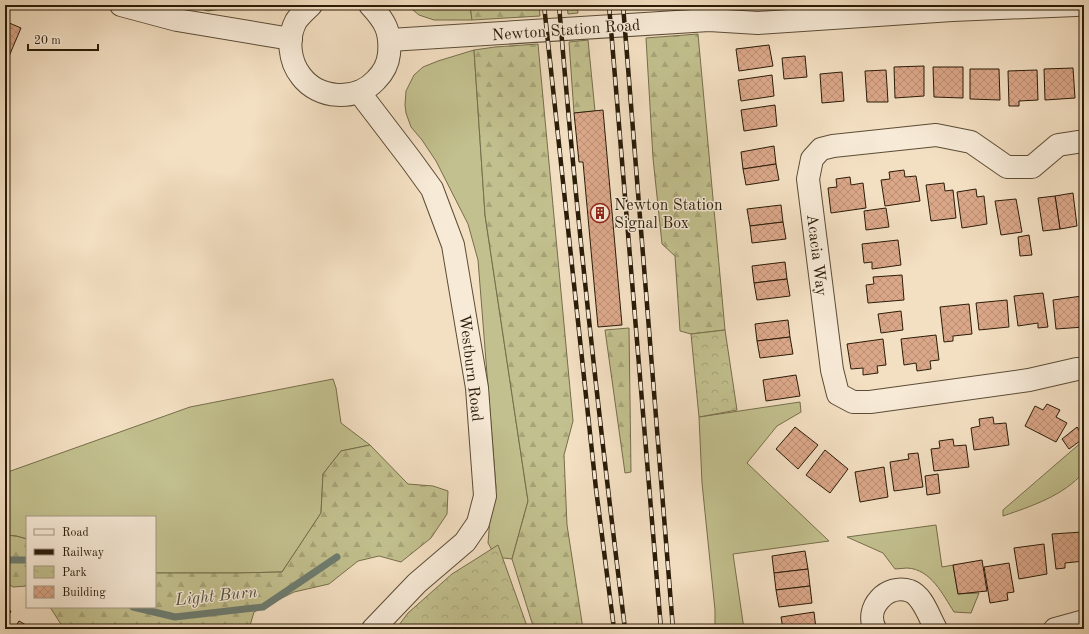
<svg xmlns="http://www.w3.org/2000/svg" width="1089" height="634" viewBox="0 0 1089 634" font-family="'Old Standard TT',serif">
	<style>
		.grass { fill: #c2c08e; stroke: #766e4b }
		.forest { fill: url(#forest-firs); stroke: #766e4b }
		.park { fill: url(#park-crowns); stroke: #766e4b }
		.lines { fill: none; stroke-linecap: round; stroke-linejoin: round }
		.stream { stroke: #6e7c70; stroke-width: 7 }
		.building { fill: url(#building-cross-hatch); stroke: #2a1c08 }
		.minor-casing { stroke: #5c4d36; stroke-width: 24 }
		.minor { stroke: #f7ead7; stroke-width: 22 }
		.rail-casing { stroke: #2a1c08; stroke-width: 4.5 }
		.rail { stroke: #f7ead7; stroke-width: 3; stroke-dasharray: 9; stroke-linecap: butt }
		.labels { text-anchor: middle; stroke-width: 3; stroke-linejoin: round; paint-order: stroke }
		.street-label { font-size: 16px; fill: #2a1c08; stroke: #f7ead7 }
		.poi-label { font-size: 16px; fill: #2a1c08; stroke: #f7ead7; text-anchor: start }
		.water-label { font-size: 17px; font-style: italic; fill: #525445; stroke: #f7ead7 }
	</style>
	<defs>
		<pattern id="forest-firs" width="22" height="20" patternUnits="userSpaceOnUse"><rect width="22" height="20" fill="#c2c08e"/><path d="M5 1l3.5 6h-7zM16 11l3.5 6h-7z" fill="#a7a479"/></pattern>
		<pattern id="park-crowns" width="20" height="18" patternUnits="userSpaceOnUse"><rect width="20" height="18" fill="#c2c08e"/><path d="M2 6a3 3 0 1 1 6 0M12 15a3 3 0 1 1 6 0" fill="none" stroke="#a7a479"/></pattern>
		<pattern id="building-cross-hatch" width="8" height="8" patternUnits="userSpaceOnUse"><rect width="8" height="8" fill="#dba789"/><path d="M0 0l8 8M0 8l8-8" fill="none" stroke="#bc8f75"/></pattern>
	</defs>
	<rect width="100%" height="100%" fill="#f3dfc2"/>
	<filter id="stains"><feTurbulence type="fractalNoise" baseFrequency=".005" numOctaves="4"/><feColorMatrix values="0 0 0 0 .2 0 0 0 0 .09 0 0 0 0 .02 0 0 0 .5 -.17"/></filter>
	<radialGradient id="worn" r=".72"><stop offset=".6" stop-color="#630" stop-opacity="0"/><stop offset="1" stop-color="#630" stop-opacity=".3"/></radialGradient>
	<g class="grass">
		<polygon points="188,5 248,5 208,11"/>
		<polygon points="407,5 470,5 472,20 434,20 419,15"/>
		<polygon points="474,50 485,215 528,501 512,559 496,557 488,543 490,518 496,488 478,260 468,224 436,161 422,140 411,127 406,113 405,105 406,91 414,75 423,67 438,61"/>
		<polygon points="333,379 336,388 341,423 370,445 341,451 323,474 321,513 282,572 237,573 155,573 155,517 27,517 27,539 16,536 5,535 5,473 190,407"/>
		<polygon points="800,402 801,412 777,426 747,463 829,541 733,554 744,629 715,629 715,610 702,483 699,417"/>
		<path d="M 1084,440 L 1084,472 C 1063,496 1032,506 1003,516 L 1003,510 Z"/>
		<path d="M 936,525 L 942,567 L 953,565 L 958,594 L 979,593 L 971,613 L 954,612 C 943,595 931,569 907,568 C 903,568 899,569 895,569 L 883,553 L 847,537 Z"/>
	</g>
	<g class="forest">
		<polygon points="470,5 539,5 540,16 472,20"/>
		<polygon points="567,5 577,5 578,13 568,14"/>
		<polygon points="698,34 725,330 691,334 680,331 675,256 662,244 653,158 646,38"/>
		<polygon points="588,40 595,111 574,113 569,42"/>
		<polygon points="538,44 573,421 564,455 567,525 583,629 534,629 512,559 528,501 485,215 474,50 495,47"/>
		<polygon points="629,328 631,472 625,473 605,330"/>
		<polygon points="370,445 408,484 433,486 448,491 447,514 431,538 401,562 379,556 358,561 329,584 294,592 254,612 249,629 165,629 163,628 162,629 64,629 50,607 155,607 155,573 237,573 282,572 321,513 323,474 341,451"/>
		<polygon points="5,535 16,536 27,539 27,586 13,587 5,582"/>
	</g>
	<g class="park">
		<polygon points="725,330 737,410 699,417 691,334"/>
		<polygon points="498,545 528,629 396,629 408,613 452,574"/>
	</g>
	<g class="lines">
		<g class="stream">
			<polyline points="5,560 27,560"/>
			<polyline points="133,607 175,617 263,607 337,557"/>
		</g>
	</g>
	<g class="building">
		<polygon points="7,22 21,28 7,61 5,60 5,26"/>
		<polygon points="769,45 773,66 739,71 736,49"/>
		<polygon points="805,56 807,77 784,79 782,58"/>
		<polygon points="924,66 924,96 895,98 894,67"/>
		<polygon points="933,67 963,67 963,98 934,97"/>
		<polygon points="1073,68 1075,98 1045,100 1044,69"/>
		<polygon points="970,69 999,69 1000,100 970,99"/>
		<polygon points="886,70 888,102 867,102 865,71"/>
		<polygon points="1037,70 1038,100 1019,101 1019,106 1009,106 1008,71"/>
		<polygon points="842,72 844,101 822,103 820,74"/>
		<polygon points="772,75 774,96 741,101 738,80"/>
		<polygon points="775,105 777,126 744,131 741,110"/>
		<polygon points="603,110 622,325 598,327 583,162 579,162 574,113"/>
		<polygon points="774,146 776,164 743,169 741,152"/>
		<polygon points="776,164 779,180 746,185 743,169"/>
		<polygon points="904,170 905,177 916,176 920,201 885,206 881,180 890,179 889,172"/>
		<polygon points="850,177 851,185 863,183 866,208 831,213 828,188 837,187 836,179"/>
		<polygon points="944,183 945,191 953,190 956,218 931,221 926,185"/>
		<polygon points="976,189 977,197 984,196 987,224 962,228 957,192"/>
		<polygon points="1073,193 1077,226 1060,229 1055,196"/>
		<polygon points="1055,196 1060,229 1043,231 1038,198"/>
		<polygon points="1016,199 1022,232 1001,235 995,201"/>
		<polygon points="781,205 783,222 750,226 747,209"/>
		<polygon points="886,208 889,227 866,230 864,211"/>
		<polygon points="783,222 786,239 752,243 750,226"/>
		<polygon points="1029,235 1032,255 1020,256 1018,237"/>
		<polygon points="898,240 901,265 872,269 872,262 864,263 862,244"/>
		<polygon points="785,262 787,279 754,283 752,266"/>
		<polygon points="902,275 904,300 868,303 866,285 874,284 873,277"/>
		<polygon points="787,279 790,296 757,300 754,283"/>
		<polygon points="1043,293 1048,327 1038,328 1038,323 1018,326 1014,296"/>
		<polygon points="1082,296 1084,327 1056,329 1053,300"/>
		<polygon points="1007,300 1009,327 979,330 976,303"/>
		<polygon points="969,304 972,334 953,336 953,341 944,342 940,307"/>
		<polygon points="901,311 903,330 881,333 878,314"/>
		<polygon points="788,320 790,337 757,341 755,324"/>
		<polygon points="936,335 939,360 930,361 931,369 917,371 916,363 904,365 901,339"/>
		<polygon points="790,337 793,354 760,358 757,341"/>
		<polygon points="883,339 886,365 877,366 878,373 863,375 863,368 851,369 847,344"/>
		<polygon points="796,375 800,396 766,401 763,380"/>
		<polygon points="1047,404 1060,410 1056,417 1067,423 1056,442 1025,426 1035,406 1043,410"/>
		<polygon points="993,417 994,424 1006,423 1009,445 974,450 971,428 980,426 979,419"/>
		<polygon points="795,427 818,445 798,469 776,449"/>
		<polygon points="1077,427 1084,438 1069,449 1062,439"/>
		<polygon points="953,439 954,446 966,445 969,467 934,471 931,449 940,448 939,441"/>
		<polygon points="825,450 848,469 830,493 806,475"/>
		<polygon points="918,453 923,487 894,491 890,462 909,459 908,454"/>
		<polygon points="884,467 888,497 860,502 855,472"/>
		<polygon points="938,474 940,493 927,495 925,476"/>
		<polygon points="1082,532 1084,561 1065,563 1065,568 1056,569 1052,534"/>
		<polygon points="1044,544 1047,574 1019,579 1014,548"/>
		<polygon points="805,551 808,569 774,573 772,556"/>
		<polygon points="982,560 987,591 958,594 953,565"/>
		<polygon points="1009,563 1014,592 1007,593 1008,600 990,603 984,567"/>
		<polygon points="808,569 810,586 776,590 774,573"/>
		<polygon points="810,586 812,603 779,607 776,590"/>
		<polygon points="5,608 11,611 5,622"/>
		<polygon points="814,612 816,629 783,629 781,617"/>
		<polygon points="19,621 33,629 14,629"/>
	</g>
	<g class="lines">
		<defs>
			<g id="minor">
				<polyline points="121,5 177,20 291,39"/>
				<path d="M 311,5 C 306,10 300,15 296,21 C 287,38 289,61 301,76 C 318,99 356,102 376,80 C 383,73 388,64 389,54 C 391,31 385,21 370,5"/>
				<polyline points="390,40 709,20 758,23 952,10 1076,5"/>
				<polyline points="359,92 411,160 432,189 453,245 477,388 485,496 478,523 465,542 417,583 373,629"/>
				<polyline points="1084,141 1058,145 1032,167 1007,167 971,142 936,135 833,146 821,149 812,159 808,179 832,370 838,394 853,402 870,402 1029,380 1077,369 1084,369"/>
				<path d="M 875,629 C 864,608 887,583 910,591 C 923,596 929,617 936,629"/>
				<polyline points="1055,629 1084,621"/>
			</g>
		</defs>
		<use href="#minor" class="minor-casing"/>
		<use href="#minor" class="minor"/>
		<defs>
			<g id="rail">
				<polyline points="544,5 596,489 614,629"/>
				<path d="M 559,5 C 576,213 599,421 625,629"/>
				<polyline points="609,5 661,629"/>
				<polyline points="623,5 673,629"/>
			</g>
		</defs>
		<use href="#rail" class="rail-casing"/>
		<use href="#rail" class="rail"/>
	</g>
	<defs>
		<symbol id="building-ring" viewBox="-11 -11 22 22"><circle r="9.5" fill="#f7ead7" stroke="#8f2418" stroke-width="1.5"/><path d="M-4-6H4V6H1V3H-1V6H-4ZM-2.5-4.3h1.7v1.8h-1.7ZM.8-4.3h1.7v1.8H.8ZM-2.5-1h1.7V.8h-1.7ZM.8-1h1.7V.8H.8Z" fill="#8f2418"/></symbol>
	</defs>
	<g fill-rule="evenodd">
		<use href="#building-ring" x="589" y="202" width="22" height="22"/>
	</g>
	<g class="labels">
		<g class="street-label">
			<text transform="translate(566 29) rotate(-4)" y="6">Newton Station Road</text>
			<text transform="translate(818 255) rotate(83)" y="6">Acacia Way</text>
			<text transform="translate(472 368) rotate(83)" y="6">Westburn Road</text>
		</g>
		<g class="poi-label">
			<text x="614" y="210">Newton Station<tspan x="614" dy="18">Signal Box</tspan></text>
		</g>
		<g class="water-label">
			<text transform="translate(216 595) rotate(-6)" y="6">Light Burn</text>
		</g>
	</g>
	<rect width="1089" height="634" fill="none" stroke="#f3dfc2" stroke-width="20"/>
	<rect x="6" y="6" width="1077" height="622" fill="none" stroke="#2a1c08" stroke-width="2"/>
	<rect x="10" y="10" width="1069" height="614" fill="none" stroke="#2a1c08"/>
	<rect x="26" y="516" width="130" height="92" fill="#f7ead7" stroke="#a59884"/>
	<rect x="34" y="529" width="20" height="6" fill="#f7ead7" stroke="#a59884"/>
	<text x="62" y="536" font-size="12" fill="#2a1c08">Road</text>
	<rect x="34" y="549" width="20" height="6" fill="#2a1c08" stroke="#a59884"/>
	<text x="62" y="556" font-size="12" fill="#2a1c08">Railway</text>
	<rect x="34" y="566" width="20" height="12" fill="url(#park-crowns)" stroke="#a59884"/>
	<text x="62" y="576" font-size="12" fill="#2a1c08">Park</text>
	<rect x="34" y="586" width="20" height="12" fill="url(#building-cross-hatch)" stroke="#a59884"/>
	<text x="62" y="596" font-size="12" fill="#2a1c08">Building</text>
	<path d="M28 44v6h70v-6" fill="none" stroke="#2a1c08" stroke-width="2"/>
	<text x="34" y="44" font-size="12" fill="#2a1c08" stroke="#f7ead7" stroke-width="3" paint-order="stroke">20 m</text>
	<rect width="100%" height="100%" filter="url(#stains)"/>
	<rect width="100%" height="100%" fill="url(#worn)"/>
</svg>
